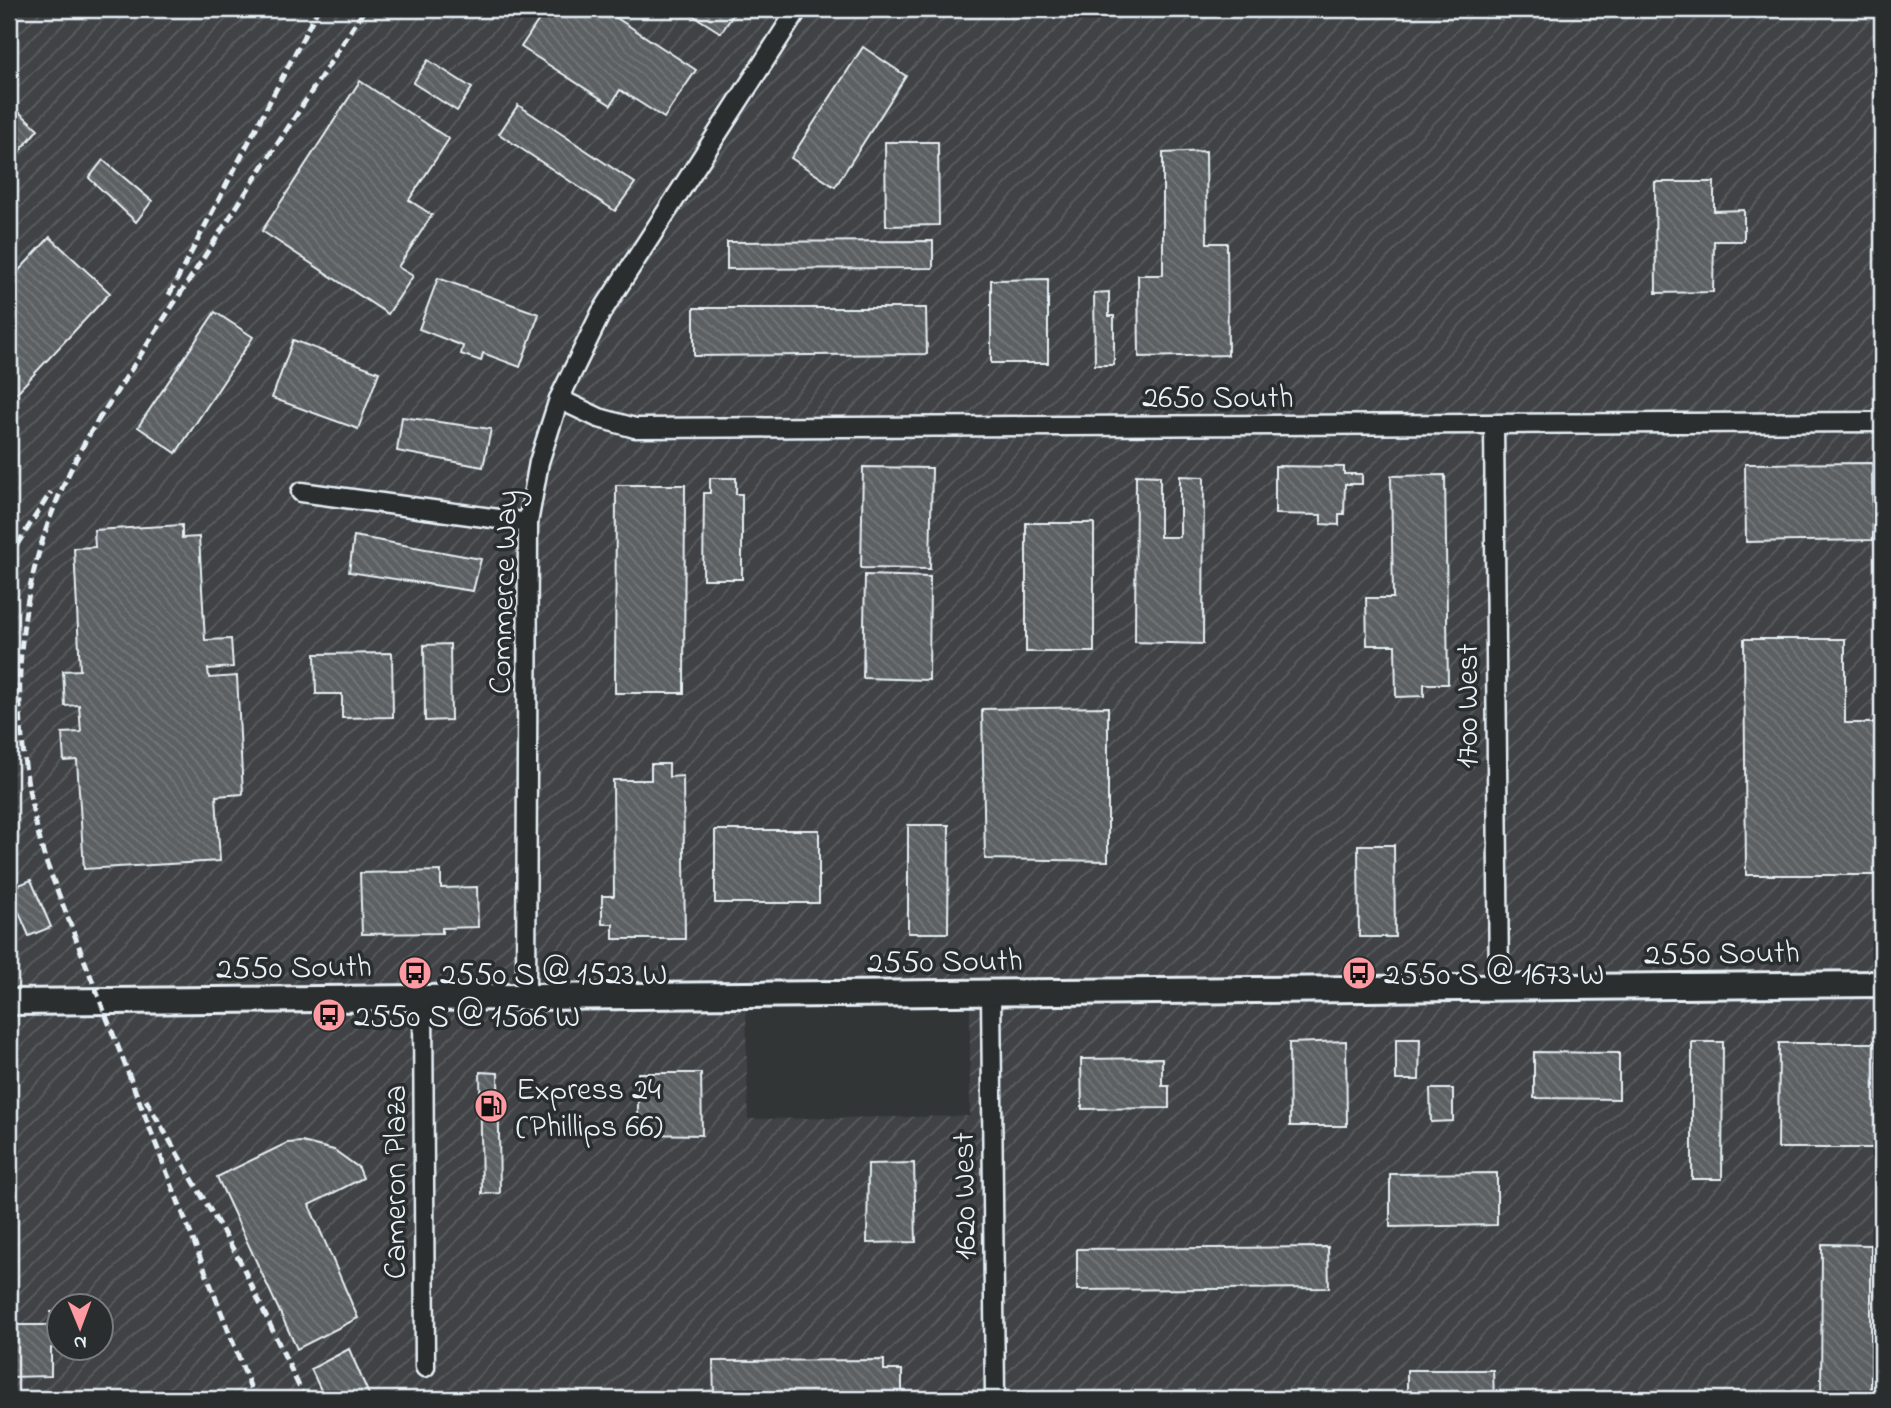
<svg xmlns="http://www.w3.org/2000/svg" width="1891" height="1408" viewBox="0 0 1891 1408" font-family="'Indie Flower',sans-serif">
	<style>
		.industrial { fill: url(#industrial-furrows); fill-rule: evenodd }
		.building { fill: url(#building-back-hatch); stroke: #e8f1f8; stroke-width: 2 }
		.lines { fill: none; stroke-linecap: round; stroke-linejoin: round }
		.street-casing { stroke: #e8f1f8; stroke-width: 23 }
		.secondary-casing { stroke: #e8f1f8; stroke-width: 30 }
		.street { stroke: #2a2d2e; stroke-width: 18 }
		.secondary { stroke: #2a2d2e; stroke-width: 24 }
		.rail { stroke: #e8f1f8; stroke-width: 5; stroke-dasharray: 10 5; stroke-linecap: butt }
		.labels { text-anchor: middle; stroke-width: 7; stroke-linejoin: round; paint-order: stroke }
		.street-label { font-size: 32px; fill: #e8f1f8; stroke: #2a2d2e }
		.poi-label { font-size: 32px; fill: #e8f1f8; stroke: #2a2d2e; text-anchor: start }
	</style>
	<defs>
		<pattern id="industrial-furrows" width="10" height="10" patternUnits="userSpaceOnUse" patternTransform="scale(1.75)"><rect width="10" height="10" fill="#3f4244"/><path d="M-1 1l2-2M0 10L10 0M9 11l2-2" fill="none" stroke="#5b5e60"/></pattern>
		<pattern id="building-back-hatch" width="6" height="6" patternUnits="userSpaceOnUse" patternTransform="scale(1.75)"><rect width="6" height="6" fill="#5c6063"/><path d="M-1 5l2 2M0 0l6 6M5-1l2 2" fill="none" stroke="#73777a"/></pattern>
	</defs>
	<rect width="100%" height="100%" fill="#323536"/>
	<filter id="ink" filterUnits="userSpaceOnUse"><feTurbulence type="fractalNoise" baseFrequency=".0143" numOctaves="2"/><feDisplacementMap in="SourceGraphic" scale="14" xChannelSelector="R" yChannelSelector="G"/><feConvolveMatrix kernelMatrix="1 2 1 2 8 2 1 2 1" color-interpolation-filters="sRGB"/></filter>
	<g filter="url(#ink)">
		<path class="industrial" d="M 9,9 L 1882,9 L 1882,1399 L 9,1399 ZM 970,1004 L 970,1116 L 748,1119 L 746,1008 ZM 60,1306 L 102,1306 L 102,1348 L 60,1348 Z"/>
		<g class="building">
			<polygon points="546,9 603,9 696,70 664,118 620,90 611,105 521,47"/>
			<polygon points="683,9 737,9 721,33"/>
			<polygon points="863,47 906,76 835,187 791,158"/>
			<polygon points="428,60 472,88 457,111 413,83"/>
			<polygon points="360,81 449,139 409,200 432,215 398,267 413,276 388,314 262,231"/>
			<polygon points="9,103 38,129 13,160 9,156"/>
			<polygon points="518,105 635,183 615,211 499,134"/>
			<polygon points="885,142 938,142 939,225 886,226"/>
			<polygon points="1206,151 1207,243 1227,243 1228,355 1139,357 1138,275 1163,275 1163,153"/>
			<polygon points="103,160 152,201 136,222 89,178"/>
			<polygon points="1655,182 1714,182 1714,211 1744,210 1744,241 1714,241 1713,292 1656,293"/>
			<polygon points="50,237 110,293 9,401 9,281"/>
			<polygon points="933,241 933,268 727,269 727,242"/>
			<polygon points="438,278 539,314 520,367 483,353 481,361 461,354 463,346 419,329"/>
			<polygon points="1048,279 1048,363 991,363 991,280"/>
			<polygon points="1109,292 1109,316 1114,316 1114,365 1095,365 1094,293"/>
			<polygon points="694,308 926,308 927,354 694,356"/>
			<polygon points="215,312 253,337 176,453 138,427"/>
			<polygon points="293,340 379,372 358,429 272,398"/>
			<polygon points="402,417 491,429 483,467 397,451"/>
			<polygon points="1872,463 1873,540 1746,542 1745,464"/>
			<polygon points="1275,466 1344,467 1344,474 1362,474 1362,484 1345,484 1344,514 1339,514 1339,525 1321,524 1321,515 1275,514"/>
			<polygon points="863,467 932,468 930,569 861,568"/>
			<polygon points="1136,475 1160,476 1160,537 1180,537 1180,476 1204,477 1203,644 1135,642"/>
			<polygon points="1445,475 1448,684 1424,684 1424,696 1396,697 1395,645 1367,645 1366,598 1393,598 1391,476"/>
			<polygon points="710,478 736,478 736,494 742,494 742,579 703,579 704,493 710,493"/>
			<polygon points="616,485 685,485 684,693 615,693"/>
			<rect x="1026" y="523" width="68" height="129"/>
			<polygon points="182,525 182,538 199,537 205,640 231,639 233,667 208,669 209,678 237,676 243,794 216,796 220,861 84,869 77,760 64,761 62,733 81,732 79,705 65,706 63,671 80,670 74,548 95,547 94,530"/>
			<polygon points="354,536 481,559 473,591 349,572"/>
			<polygon points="865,575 930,577 929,680 863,678"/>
			<polygon points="1744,639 1845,639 1845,723 1882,723 1882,875 1746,875"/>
			<polygon points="450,644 451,720 425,721 424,645"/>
			<polygon points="392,653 393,717 342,718 342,694 316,694 315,654"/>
			<polygon points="1108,707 1108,861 985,859 982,709"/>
			<polygon points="651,764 669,764 669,777 683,776 685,939 613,939 613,924 602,924 602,896 614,896 613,780 651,780"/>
			<polygon points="908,825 949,825 948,933 908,933"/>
			<rect x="715" y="830" width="104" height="73"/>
			<polygon points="1358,845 1394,845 1395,937 1359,937"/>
			<polygon points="441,871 441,888 477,887 478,927 442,928 442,933 362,934 360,873"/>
			<polygon points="31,880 51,927 29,936 9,889"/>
			<polygon points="1396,1039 1420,1039 1419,1080 1396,1080"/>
			<polygon points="1346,1041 1347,1126 1290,1126 1289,1043"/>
			<polygon points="1692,1042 1723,1042 1722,1179 1692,1179"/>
			<polygon points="1779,1043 1877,1043 1878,1148 1778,1148"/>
			<polygon points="1534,1052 1619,1053 1619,1099 1534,1098"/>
			<polygon points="1162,1058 1162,1086 1169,1086 1169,1108 1082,1109 1081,1059"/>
			<polygon points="480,1072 498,1073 500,1193 482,1194"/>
			<polygon points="638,1073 701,1073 702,1135 638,1134"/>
			<polygon points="1430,1089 1453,1089 1453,1121 1431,1122"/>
			<polygon points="302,1142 334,1150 359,1168 363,1178 309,1205 358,1318 297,1349 217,1177 287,1143"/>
			<polygon points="914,1163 916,1242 867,1243 868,1164"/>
			<polygon points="1497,1173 1497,1225 1390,1227 1390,1174"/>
			<polygon points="1822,1244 1871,1245 1871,1399 1821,1399"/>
			<polygon points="1328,1247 1329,1288 1077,1290 1077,1249"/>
			<polygon points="51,1312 60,1312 60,1348 51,1348 51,1376 9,1377 9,1325 51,1325"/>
			<polygon points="349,1349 371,1399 325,1399 311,1369"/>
			<polygon points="884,1360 884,1370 902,1370 902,1399 714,1399 713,1361"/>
			<polygon points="1407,1370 1493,1370 1494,1399 1407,1399"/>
		</g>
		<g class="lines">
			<defs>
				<g id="street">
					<polyline points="559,399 599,418 635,428 1882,422"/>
					<polyline points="1494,424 1499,987"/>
					<polyline points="301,492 528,523"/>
					<polyline points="991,992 995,1399"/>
					<polyline points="526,997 528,523 539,462 559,399 601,313 798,9"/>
					<polyline points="423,998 425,1367"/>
				</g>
				<polyline id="secondary" points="9,1002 1882,984"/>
			</defs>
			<use href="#street" class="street-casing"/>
			<use href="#secondary" class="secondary-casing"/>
			<use href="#street" class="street"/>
			<use href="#secondary" class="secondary"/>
			<g class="rail">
				<polyline points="169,295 318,9"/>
				<path d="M 101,415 C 13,556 0,701 45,859 L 255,1399"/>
				<polyline points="97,422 365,9"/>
				<polyline points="9,557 51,492"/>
				<polyline points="146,1100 240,1261 305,1399"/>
			</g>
		</g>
	</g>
	<defs>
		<symbol id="bus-disc" viewBox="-11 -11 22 22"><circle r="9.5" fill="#ff9aa2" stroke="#2a2d2e"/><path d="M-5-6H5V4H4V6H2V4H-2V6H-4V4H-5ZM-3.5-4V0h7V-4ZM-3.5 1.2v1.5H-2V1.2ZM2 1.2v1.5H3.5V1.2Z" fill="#111"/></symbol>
		<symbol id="fuel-disc" viewBox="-11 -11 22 22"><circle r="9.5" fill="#ff9aa2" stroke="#2a2d2e"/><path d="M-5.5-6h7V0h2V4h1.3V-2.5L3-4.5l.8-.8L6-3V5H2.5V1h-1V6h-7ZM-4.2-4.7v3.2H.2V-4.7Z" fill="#111"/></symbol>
	</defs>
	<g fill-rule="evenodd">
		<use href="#bus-disc" x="396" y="954" width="38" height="38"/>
		<use href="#bus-disc" x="1340" y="954" width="38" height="38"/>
		<use href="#bus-disc" x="310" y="996" width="38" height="38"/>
		<use href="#fuel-disc" x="472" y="1087" width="38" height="38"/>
	</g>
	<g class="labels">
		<g class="street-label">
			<text x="1218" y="407">2650 South</text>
			<text transform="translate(502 592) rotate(-88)" y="11">Commerce Way</text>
			<text transform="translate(1466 706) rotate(-90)" y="11">1700 West</text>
			<text transform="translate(1722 952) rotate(-1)" y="11">2550 South</text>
			<text transform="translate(945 960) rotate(-1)" y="11">2550 South</text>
			<text transform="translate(294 966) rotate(-1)" y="11">2550 South</text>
			<text transform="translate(394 1182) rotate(-90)" y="11">Cameron Plaza</text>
			<text transform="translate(963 1196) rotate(-91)" y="11">1620 West</text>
		</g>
		<g class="poi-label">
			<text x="440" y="984">2550 S @ 1523 W</text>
			<text x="1384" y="984">2550 S @ 1673 W</text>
			<text x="354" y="1026">2550 S @ 1506 W</text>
			<text x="516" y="1099">Express 24<tspan x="516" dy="37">(Phillips 66)</tspan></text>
		</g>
	</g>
	<rect width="1891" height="1408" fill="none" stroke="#2a2d2e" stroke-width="35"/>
	<rect x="18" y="18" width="1856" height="1373" fill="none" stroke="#e8f1f8" stroke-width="2.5" filter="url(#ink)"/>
	<g transform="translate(80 1327) rotate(179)"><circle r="33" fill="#2a2d2e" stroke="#767b7f" stroke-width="2"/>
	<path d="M0-5L12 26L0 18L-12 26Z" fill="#ff9aa2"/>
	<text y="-10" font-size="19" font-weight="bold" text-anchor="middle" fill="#e8f1f8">N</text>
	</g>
</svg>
